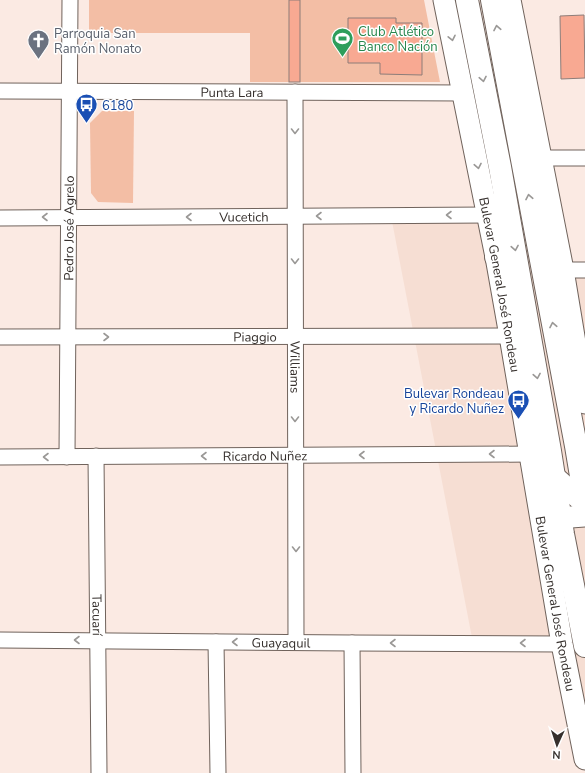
<svg xmlns="http://www.w3.org/2000/svg" width="585" height="773" viewBox="0 0 585 773" font-family="'Nunito Sans',sans-serif">
	<style>
		.built { fill: #f6ded3 }
		.green { fill: #f3bea5 }
		.building { fill: #f8a992; stroke: #8d7d79 }
		.lines { fill: none; stroke-linecap: round; stroke-linejoin: round }
		.street-casing { stroke: #70635c; stroke-width: 17 }
		.secondary-casing { stroke: #70635c; stroke-width: 23 }
		.primary-casing { stroke: #70635c; stroke-width: 24 }
		.street { stroke: #fff; stroke-width: 15 }
		.secondary { stroke: #fff; stroke-width: 21 }
		.primary { stroke: #fff; stroke-width: 22 }
		.oneway { stroke: #9a9896 }
		.labels { text-anchor: middle; stroke-width: 3; stroke-linejoin: round; paint-order: stroke }
		.leisure-label { font-size: 13px; fill: #27864d; stroke: #fff; text-anchor: start }
		.worship-label { font-size: 13px; fill: #5b616d; stroke: #fff; text-anchor: start }
		.street-label { font-size: 13px; fill: #36302d; stroke: #fff }
		.transit-label { font-size: 13px; fill: #164399; stroke: #fff; text-anchor: start }
	</style>
	<rect width="100%" height="100%" fill="#fbeae3"/>
	<polygon class="built" points="488,215 585,272 585,758 562,644 473,643 391,216"/>
	<g class="green">
		<polygon points="89,0 424,0 440,82 250,82 250,33 89,33"/>
		<polygon points="102,111 134,111 133,203 98,202 91,193 90,123"/>
	</g>
	<g class="building">
		<rect x="289" y="0" width="11" height="82"/>
		<polygon points="584,15 585,78 561,79 560,16"/>
		<polygon points="348,18 396,18 396,23 422,23 422,75 380,74 380,63 348,63"/>
	</g>
	<g class="lines">
		<defs>
			<g id="street">
				<path id="s1" d="M 0,91 L 463,93"/>
				<path id="s2" d="M 295,92 L 296,642"/>
				<polyline points="541,158 585,158"/>
				<path id="s3" d="M 0,218 L 488,215"/>
				<polyline points="563,270 585,270"/>
				<path id="s4" d="M 0,337 L 510,336"/>
				<path id="s5" d="M 96,456 L 99,773"/>
				<path id="s6" d="M 0,457 L 531,454"/>
				<path id="s7" d="M 67,457 L 70,0"/>
				<path id="s8" d="M 0,640 L 352,643 L 562,644"/>
				<polyline points="216,642 218,773"/>
				<polyline points="352,643 353,773"/>
			</g>
			<g id="secondary">
				<path id="s9" d="M 444,0 L 496,257 L 510,336 L 562,644 L 585,759"/>
				<polyline points="510,0 563,270 585,403"/>
				<polyline points="547,470 585,504"/>
				<polyline points="544,519 585,516"/>
			</g>
			<g id="primary">
				<polyline points="467,0 500,167 550,451 563,534 585,646"/>
				<polyline points="492,0 576,446 585,500"/>
				<polyline points="496,257 498,206"/>
			</g>
		</defs>
		<use href="#street" class="street-casing"/>
		<use href="#secondary" class="secondary-casing"/>
		<use href="#primary" class="primary-casing"/>
		<use href="#street" class="street"/>
		<use href="#secondary" class="secondary"/>
		<use href="#primary" class="primary"/>
	</g>
	<defs><path id="oneway-chevron" d="M-2-3.5L2.5 0L-2 3.5" fill="none" stroke-width="1.6" stroke-linecap="round" stroke-linejoin="round"/></defs>
	<g class="oneway">
		<use href="#oneway-chevron" transform="translate(497 28) rotate(-101)"/>
		<use href="#oneway-chevron" transform="translate(452 38) rotate(78)"/>
		<use href="#oneway-chevron" transform="translate(483 79) rotate(79)"/>
		<use href="#oneway-chevron" transform="translate(295 131) rotate(90)"/>
		<use href="#oneway-chevron" transform="translate(478 166) rotate(79)"/>
		<use href="#oneway-chevron" transform="translate(529 197) rotate(-101)"/>
		<use href="#oneway-chevron" transform="translate(449 215) rotate(180)"/>
		<use href="#oneway-chevron" transform="translate(319 216) rotate(180)"/>
		<use href="#oneway-chevron" transform="translate(45 217) rotate(180)"/>
		<use href="#oneway-chevron" transform="translate(189 217) rotate(180)"/>
		<use href="#oneway-chevron" transform="translate(515 248) rotate(80)"/>
		<use href="#oneway-chevron" transform="translate(295 261) rotate(90)"/>
		<use href="#oneway-chevron" transform="translate(553 325) rotate(-101)"/>
		<use href="#oneway-chevron" transform="translate(106 337)"/>
		<use href="#oneway-chevron" transform="translate(537 376) rotate(80)"/>
		<use href="#oneway-chevron" transform="translate(295 419) rotate(90)"/>
		<use href="#oneway-chevron" transform="translate(492 454) rotate(180)"/>
		<use href="#oneway-chevron" transform="translate(362 455) rotate(180)"/>
		<use href="#oneway-chevron" transform="translate(204 456) rotate(180)"/>
		<use href="#oneway-chevron" transform="translate(46 457) rotate(180)"/>
		<use href="#oneway-chevron" transform="translate(296 549) rotate(90)"/>
		<use href="#oneway-chevron" transform="translate(77 640) rotate(-180)"/>
		<use href="#oneway-chevron" transform="translate(235 642) rotate(-180)"/>
		<use href="#oneway-chevron" transform="translate(393 643) rotate(-180)"/>
		<use href="#oneway-chevron" transform="translate(523 643) rotate(-180)"/>
	</g>
	<defs>
		<symbol id="stadium-pin" viewBox="-11 -11 22 30"><path d="M0 17L-7.5 6A9.5 9.5 0 1 1 7.5 6Z" fill="#2e9e5b" stroke="#fff"/><path d="M0-5a6.5 5 0 1 0 0 10a6.5 5 0 1 0 0-10ZM-3.5-1.8h7v3.6h-7Z" fill="#fff"/></symbol>
		<symbol id="church-pin" viewBox="-11 -11 22 30"><path d="M0 17L-7.5 6A9.5 9.5 0 1 1 7.5 6Z" fill="#6b7280" stroke="#fff"/><path d="M-1.2-6h2.4v3.5h3.3v2.4h-3.3V6h-2.4V-.1h-3.3v-2.4h3.3Z" fill="#fff"/></symbol>
		<symbol id="bus-pin" viewBox="-11 -11 22 30"><path d="M0 17L-7.5 6A9.5 9.5 0 1 1 7.5 6Z" fill="#1a4fb4" stroke="#fff"/><path d="M-5-6H5V4H4V6H2V4H-2V6H-4V4H-5ZM-3.5-4V0h7V-4ZM-3.5 1.2v1.5H-2V1.2ZM2 1.2v1.5H3.5V1.2Z" fill="#fff"/></symbol>
	</defs>
	<g fill-rule="evenodd">
		<use href="#stadium-pin" x="330" y="26" width="25" height="34"/>
		<use href="#church-pin" x="26" y="28" width="25" height="34"/>
		<use href="#bus-pin" x="74" y="92" width="25" height="34"/>
		<use href="#bus-pin" x="506" y="388" width="25" height="34"/>
	</g>
	<g class="labels">
		<g class="leisure-label">
			<text x="358" y="36">Club Atlético<tspan x="358" dy="15">Banco Nación</tspan></text>
		</g>
		<g class="worship-label">
			<text x="54" y="38">Parroquia San<tspan x="54" dy="15">Ramón Nonato</tspan></text>
		</g>
		<g class="street-label">
			<text dy="5" stroke="none"><textPath href="#s1" startOffset="232">Punta Lara</textPath></text>
			<text dy="5" stroke="none"><textPath href="#s3" startOffset="244">Vucetich</textPath></text>
			<text dy="5" stroke="none"><textPath href="#s7" startOffset="229">Pedro José Agrelo</textPath></text>
			<text dy="5" stroke="none"><textPath href="#s9" startOffset="290">Bulevar General José Rondeau</textPath></text>
			<text dy="5" stroke="none"><textPath href="#s4" startOffset="255">Piaggio</textPath></text>
			<text dy="5" stroke="none"><textPath href="#s2" startOffset="275">Williams</textPath></text>
			<text dy="5" stroke="none"><textPath href="#s6" startOffset="265">Ricardo Nuñez</textPath></text>
			<text dy="5" stroke="none"><textPath href="#s9" startOffset="614">Bulevar General José Rondeau</textPath></text>
			<text dy="5" stroke="none"><textPath href="#s5" startOffset="159">Tacuarí</textPath></text>
			<text dy="5" stroke="none"><textPath href="#s8" startOffset="281">Guayaquil</textPath></text>
		</g>
		<g class="transit-label">
			<text x="102" y="110">6180</text>
			<text x="504" y="398" text-anchor="end">Bulevar Rondeau<tspan x="504" dy="15">y Ricardo Nuñez</tspan></text>
		</g>
	</g>
	<g transform="translate(557 745) rotate(183)" stroke="#ffffff" stroke-width="3" paint-order="stroke">
	<path d="M0-3L7 15L0 10L-7 15Z" fill="#36302d"/>
	<text y="-6" font-size="11" font-weight="bold" text-anchor="middle" fill="#36302d">N</text>
	</g>
</svg>
